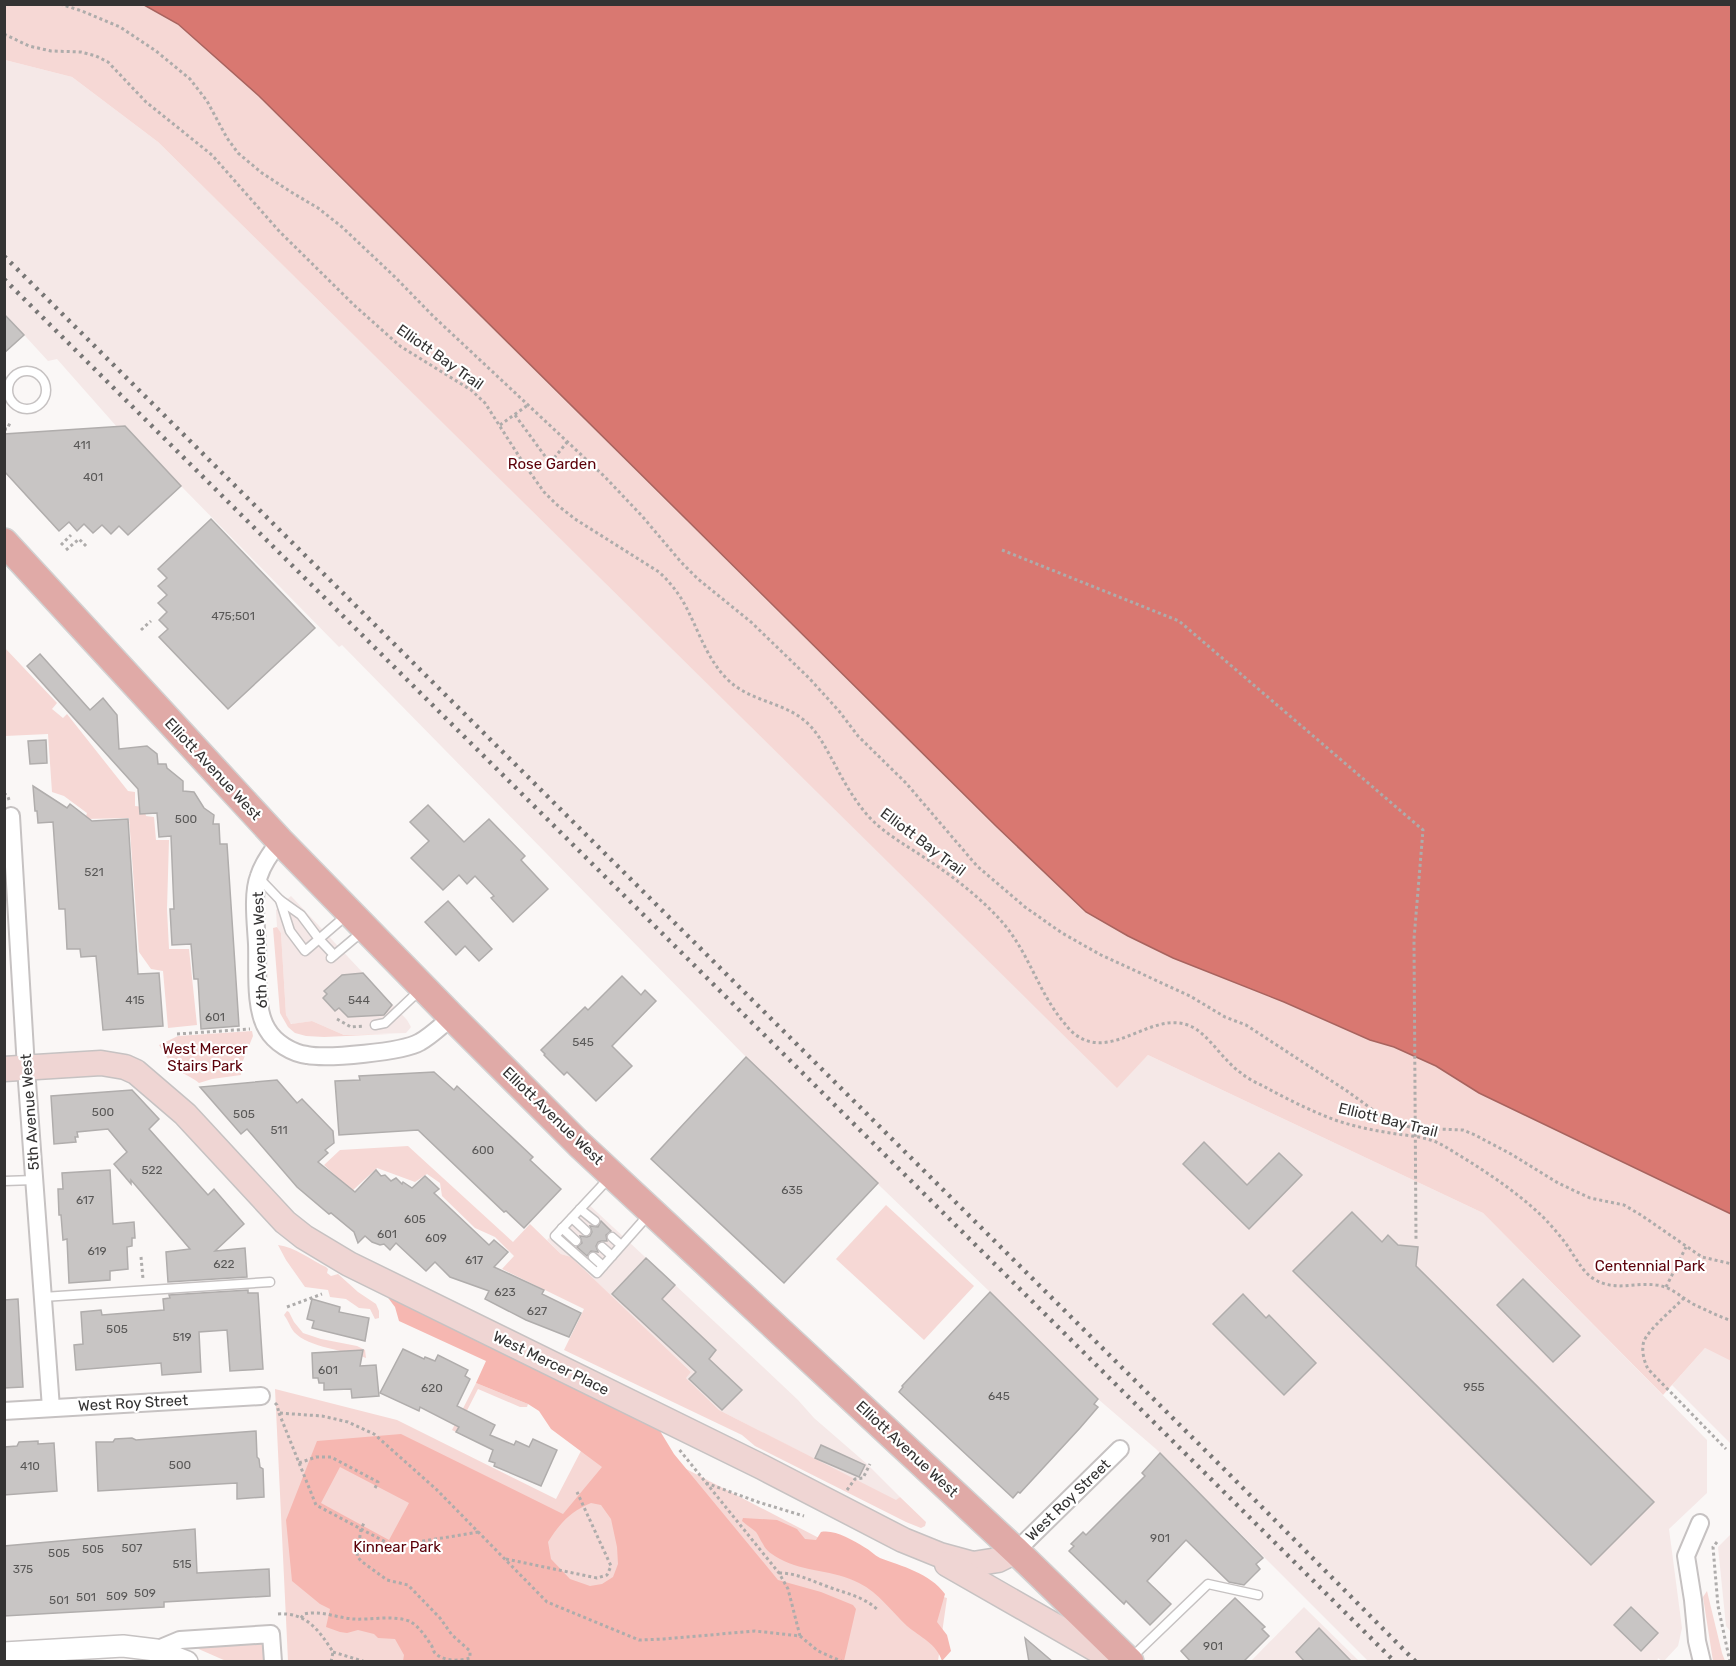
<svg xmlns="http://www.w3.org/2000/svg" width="1736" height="1666" viewBox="0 0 1736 1666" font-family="Rubik,sans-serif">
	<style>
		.built { fill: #f5e8e7 }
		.green { fill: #f6d8d5 }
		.forest { fill: #f6b7b1; fill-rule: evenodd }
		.water { fill: #d97871; stroke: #a8635e; stroke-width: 1.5 }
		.building { fill: #c8c5c4; stroke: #b0adac; stroke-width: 1.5 }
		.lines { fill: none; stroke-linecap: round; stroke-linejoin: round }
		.service-casing { stroke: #c6c2c2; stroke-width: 11 }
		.minor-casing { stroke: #c6c2c2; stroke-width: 20 }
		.tertiary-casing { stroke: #c6c2c2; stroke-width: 24 }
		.secondary-casing { stroke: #c6c2c2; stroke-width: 27 }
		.primary-casing { stroke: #d2d2d2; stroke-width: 30 }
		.path { stroke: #aeacab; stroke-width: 3; stroke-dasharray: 3 3; stroke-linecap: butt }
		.service { stroke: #fff; stroke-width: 8 }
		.minor { stroke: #fff; stroke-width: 16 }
		.tertiary { stroke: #fff; stroke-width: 21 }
		.secondary { stroke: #efd5d3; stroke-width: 24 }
		.primary { stroke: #e0aaa7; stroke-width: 27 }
		.rail { stroke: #777675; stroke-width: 4.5; stroke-dasharray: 3 6; stroke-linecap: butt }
		.labels { text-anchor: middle; stroke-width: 4.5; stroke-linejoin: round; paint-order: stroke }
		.number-label { font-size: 12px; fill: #595857 }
		.street-label { font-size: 15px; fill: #343333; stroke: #fff }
		.park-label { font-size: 15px; fill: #5c0009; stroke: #fff }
	</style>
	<rect width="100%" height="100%" fill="#faf7f6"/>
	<g class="built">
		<polygon points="5,60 72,77 158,142 1117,1087 1148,1055 1483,1213 1707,1440 1707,1493 1669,1529 1682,1628 1678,1646 1664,1661 1662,1661 1658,1658 1657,1662 1368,1661 1156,1449 1098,1399 990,1292 746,1057 342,645 339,647 181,486 125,426 117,427 57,359 48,361 5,314"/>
		<polygon points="291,896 407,1020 411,1027 406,1033 344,1035 312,1021 292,1024 288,1021 286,1015 281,933 277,927 276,910"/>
		<polygon points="584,1200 762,1366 798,1400 814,1418 867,1464 900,1497 896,1501 719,1410 685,1377 691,1372 571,1257 561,1254 547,1240"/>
		<polygon points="1705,1348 1731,1361 1731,1444 1672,1385"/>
		<polygon points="1731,1534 1731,1632 1726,1626 1718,1547"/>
		<polygon points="1304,1607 1359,1661 1250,1662"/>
	</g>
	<g class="green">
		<polygon points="4,5 144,5 178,24 259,96 997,827 1086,912 1128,936 1173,958 1284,1002 1370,1040 1394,1047 1436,1066 1479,1093 1731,1214 1731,1361 1705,1348 1663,1395 1483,1213 1148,1055 1117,1088 158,142 72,77 5,60"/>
		<polygon points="4,647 57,703 52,709 63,718 67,714 128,791 135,792 135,806 144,807 146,816 154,817 156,840 169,840 167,909 169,949 189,949 197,1025 168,1028 163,971 151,969 139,952 129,818 85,819 87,813 64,796 52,792 48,734 5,736"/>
		<polygon points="277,927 281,933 286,1015 291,1024 312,1021 344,1035 390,1034 324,1037 306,1036 295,1033 288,1027 280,1013 273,928"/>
		<path d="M 252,1031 L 253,1036 L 242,1063 L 241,1075 L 212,1079 L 199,1083 C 193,1078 188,1076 181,1072 C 172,1066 165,1055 159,1045 L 178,1036 Z"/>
		<polygon points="408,1146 513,1242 530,1224 561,1254 571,1257 691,1372 686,1378 719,1410 896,1500 900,1497 926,1522 925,1526 921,1528 906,1522 755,1446 742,1435 564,1350 584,1309 502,1269 514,1256 495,1237 475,1228 442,1196 440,1183 427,1174 415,1182 377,1168 352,1191 324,1165 340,1150"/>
		<polygon points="886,1205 974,1286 924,1340 836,1259"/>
		<path d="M 278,1245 C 295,1247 311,1260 326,1267 L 328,1269 L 327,1273 L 331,1276 L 338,1274 L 358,1292 L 376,1304 L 379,1311 L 379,1318 L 375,1319 L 370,1309 L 359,1308 L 346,1299 L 330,1297 L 328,1290 L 305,1287 L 286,1260 Z"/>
		<path d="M 287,1311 L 289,1312 L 294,1322 L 303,1333 L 321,1339 L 357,1346 L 365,1350 L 366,1358 C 346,1350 309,1348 294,1332 C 290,1327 288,1320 284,1315 Z"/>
		<polygon points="476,1383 528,1404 527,1407 520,1407 478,1389 456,1432 452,1430"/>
		<polygon points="275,1389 397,1420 556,1499 596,1422 917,1589 947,1598 938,1661 288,1661"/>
		<polygon points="1707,1591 1722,1653 1725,1661 1713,1661 1703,1597"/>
		<polygon points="258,1640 264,1643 267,1661 226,1661 194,1647"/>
	</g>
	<g class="forest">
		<path d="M 386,1295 L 657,1426 L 674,1454 L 778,1580 L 821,1592 L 853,1605 L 856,1609 L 844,1661 L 403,1661 L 404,1655 L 395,1639 L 378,1638 L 374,1634 L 358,1630 L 347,1633 L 340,1632 L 326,1627 L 330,1609 L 320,1604 L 292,1581 L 286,1520 L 317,1441 L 401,1434 L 563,1514 L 602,1467 L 551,1429 L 539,1411 L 528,1404 L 476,1383 L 486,1361 L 399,1321 L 395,1307 ZM 340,1467 L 409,1503 L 389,1540 L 321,1503 ZM 591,1503 L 601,1505 L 611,1519 L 617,1547 L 618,1564 L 613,1577 L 602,1584 L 590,1586 L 570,1579 L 551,1559 L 548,1542 C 560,1523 570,1512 591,1503 Z"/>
		<path d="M 743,1518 L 777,1520 L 797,1529 L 805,1539 L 816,1540 L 821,1532 C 834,1529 853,1540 864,1547 C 870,1550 874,1555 880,1558 C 901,1566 930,1573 945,1594 L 937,1622 L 947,1635 L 951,1651 L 942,1661 C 937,1644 920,1637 907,1626 C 891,1611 879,1593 859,1583 C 834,1570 804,1572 780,1559 C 773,1555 766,1551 763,1544 C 760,1540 759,1536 756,1532 C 752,1528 746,1525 742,1521 Z"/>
	</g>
	<polygon class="water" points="144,5 1731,5 1731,1214 1479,1093 1436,1066 1394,1047 1370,1040 1284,1002 1173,958 1128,936 1086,912 997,827 259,96 178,24"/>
	<g class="building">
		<polygon points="4,314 24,335 4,353"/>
		<polygon points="125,426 181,486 128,535 119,526 111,534 102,525 93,533 84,524 77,531 69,522 59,531 4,471 4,434"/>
		<polygon points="211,519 315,628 228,709 159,637 168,629 159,620 167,612 158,603 167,595 158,586 167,578 158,569"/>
		<polygon points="40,654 90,710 103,698 117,715 119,749 147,746 157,754 158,764 166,764 167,768 183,781 183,791 194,792 204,808 214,815 213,824 219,824 220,844 227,844 239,1026 201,1029 198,979 194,979 191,944 172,945 170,909 174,909 171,836 159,837 157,813 140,814 138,789 27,666"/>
		<polygon points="46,740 47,763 30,764 28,741"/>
		<polygon points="33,786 67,808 70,804 92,821 128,819 138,974 159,973 163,1026 103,1030 96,956 81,957 80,949 67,949 65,909 59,909 53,822 38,823 37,811 35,811"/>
		<polygon points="428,805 464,842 489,819 525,856 521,860 548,889 513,922 491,898 494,896 475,876 467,884 459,875 443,890 411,858 429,841 410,822"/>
		<polygon points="448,901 492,949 479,961 465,946 456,955 425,922"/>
		<polygon points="363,973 392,1005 384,1015 348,1017 339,1008 335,1011 323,998 327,994 324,991 342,975"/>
		<polygon points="622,976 641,995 645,990 656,1001 612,1046 632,1066 596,1101 567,1072 564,1075 544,1055 545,1054 541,1050 585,1007 588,1010"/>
		<polygon points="746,1057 878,1183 784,1283 651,1159"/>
		<polygon points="434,1072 454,1090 457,1086 533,1157 530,1160 561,1189 524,1228 506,1211 504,1212 418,1130 339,1135 335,1081 360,1080 359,1076"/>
		<polygon points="277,1080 297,1103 302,1099 333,1131 334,1143 325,1150 328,1153 318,1162 355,1192 376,1170 381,1176 385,1175 391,1181 396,1178 402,1184 403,1182 412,1188 425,1176 439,1189 434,1193 489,1245 494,1240 508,1252 494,1267 544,1290 542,1294 581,1313 569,1337 526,1320 485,1299 489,1291 450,1277 435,1262 426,1271 396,1243 390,1250 384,1244 380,1245 372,1242 365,1236 358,1243 354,1232 331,1213 329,1214 297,1187 247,1129 241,1134 200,1087"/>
		<polygon points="132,1090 159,1119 149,1129 208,1195 214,1189 244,1224 215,1251 245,1248 247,1277 168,1282 166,1252 190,1249 131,1180 131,1184 114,1164 127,1152 108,1129 77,1132 78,1137 75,1137 76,1142 54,1144 51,1096"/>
		<polygon points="1204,1142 1247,1185 1279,1153 1302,1175 1249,1229 1183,1164"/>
		<polygon points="110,1170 113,1224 134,1222 135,1238 132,1238 132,1246 127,1247 128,1269 110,1271 110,1280 69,1283 67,1239 63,1240 61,1215 59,1215 58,1189 63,1189 62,1173"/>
		<polygon points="1352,1212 1382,1242 1388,1235 1398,1245 1418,1247 1416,1266 1654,1502 1591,1565 1293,1271"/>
		<polygon points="601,1221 611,1231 606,1235 607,1241 601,1241 598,1242 596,1246 598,1252 591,1251 587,1256 577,1247 582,1243 580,1236 587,1237 590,1236 592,1232 590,1226 598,1227"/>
		<polygon points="646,1258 675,1285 662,1299 716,1350 709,1359 742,1390 722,1410 689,1379 696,1372 612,1294"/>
		<polygon points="1523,1279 1580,1336 1553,1362 1497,1305"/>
		<polygon points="248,1290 248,1293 258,1293 263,1369 230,1371 227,1330 199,1332 201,1372 162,1375 161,1363 76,1370 74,1345 83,1344 81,1312 101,1310 102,1315 164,1310 163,1299 170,1298 169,1295"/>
		<polygon points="990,1292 1098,1399 1094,1404 1098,1407 1080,1428 1020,1493 1018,1492 1013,1498 899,1392 903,1387 902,1386"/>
		<polygon points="1243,1294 1266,1318 1269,1315 1316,1363 1284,1395 1213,1324"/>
		<polygon points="18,1299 23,1387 4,1388 4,1300"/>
		<polygon points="312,1299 340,1307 339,1312 369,1318 365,1341 312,1328 314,1321 307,1319"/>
		<polygon points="403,1349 424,1359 425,1357 435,1361 438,1355 468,1370 465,1376 470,1379 457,1406 495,1425 490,1435 514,1445 516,1441 529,1447 533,1439 557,1450 541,1486 494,1466 495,1463 489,1461 493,1450 456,1432 459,1427 420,1407 419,1411 380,1393"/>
		<polygon points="363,1350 360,1366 376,1365 379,1396 352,1398 351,1389 324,1390 324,1383 319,1383 318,1378 313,1378 312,1353"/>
		<polygon points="256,1431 257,1457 259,1459 260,1467 263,1469 264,1497 237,1499 237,1483 98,1491 96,1442 113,1442 115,1439 132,1438 136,1440"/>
		<polygon points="38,1441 38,1444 54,1443 57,1491 4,1495 4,1447 17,1446 19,1442"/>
		<polygon points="821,1445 865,1465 859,1477 815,1458"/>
		<polygon points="1160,1453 1263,1558 1256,1564 1260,1569 1244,1585 1229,1582 1186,1540 1147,1581 1171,1604 1150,1625 1126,1601 1124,1604 1069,1551 1074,1546 1071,1544 1083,1532 1086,1535 1145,1476 1142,1473"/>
		<polygon points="195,1529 197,1573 269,1569 270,1596 164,1602 164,1607 4,1616 4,1546"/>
		<polygon points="1235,1598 1265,1627 1262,1629 1269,1636 1243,1662 1191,1662 1181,1651"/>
		<polygon points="1631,1607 1658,1633 1641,1651 1614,1625"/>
		<polygon points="1319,1628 1352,1662 1305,1662 1296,1652"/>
		<polygon points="1025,1638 1053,1662 1029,1662"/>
	</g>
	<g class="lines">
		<defs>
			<g id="service">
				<circle cx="27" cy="390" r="19"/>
				<polyline points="258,877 280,900"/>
				<polygon points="280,900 301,915 319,939 305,951 290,931"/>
				<polyline points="334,955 319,939 348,914"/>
				<polyline points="331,958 363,931"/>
				<polyline points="375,1025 385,1023 421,989"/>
				<polyline points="610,1177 555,1236 597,1273 650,1213"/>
				<polyline points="4,1181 35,1180"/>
				<polyline points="580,1209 595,1221"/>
				<polyline points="572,1218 586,1231"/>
				<polyline points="562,1228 576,1241"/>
				<polyline points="612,1237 621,1245"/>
				<polyline points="602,1247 612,1256"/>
				<polyline points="593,1257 603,1266"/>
				<polyline points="43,1297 270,1282"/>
				<polyline points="1131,1658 1208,1584 1258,1595"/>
			</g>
			<g id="minor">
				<polyline points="11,816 26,1068 51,1408"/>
				<path d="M 280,841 C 272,851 263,863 259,876 C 252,894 256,924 257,944 C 258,967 254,1008 267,1029 C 275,1043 292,1053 307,1055 C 327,1059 403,1052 420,1042 C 431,1036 442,1025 452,1017"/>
				<polyline points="4,1411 261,1396"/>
				<polyline points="1700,1523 1686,1556 1693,1600 1697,1641 1702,1662"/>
				<polyline points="1016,1551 1120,1449"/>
				<polyline points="156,1650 180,1640 271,1634 273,1662"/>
			</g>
			<polyline id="tertiary" points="4,1653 123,1646 156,1650 187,1662"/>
			<g id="secondary">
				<polyline points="4,1069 101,1063 125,1067 136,1072 185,1114 285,1222 304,1237 349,1264 762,1467 903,1540 940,1555 973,1564 998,1560 1016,1551"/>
				<polyline points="947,1564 1118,1662"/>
			</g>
			<polyline id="primary" points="4,542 280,841 452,1017 579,1144 1016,1551 1130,1662"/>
		</defs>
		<use href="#service" class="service-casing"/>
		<use href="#minor" class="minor-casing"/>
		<use href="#tertiary" class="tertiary-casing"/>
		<use href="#secondary" class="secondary-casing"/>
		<use href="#primary" class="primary-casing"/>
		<g class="path">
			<polyline points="60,4 82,11 120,27 156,51 190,79 207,101 227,138 238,153 262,173 291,192 318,208 342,227 396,278 433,316 605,477 642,516 681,562 698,579 751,622 809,678 839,711 858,736 906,783 977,866 1025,907 1062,933 1101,955 1190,996 1225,1017 1246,1025 1347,1091 1391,1123 1415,1128 1463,1130 1475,1135 1511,1154 1558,1183 1590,1198 1624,1205 1641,1215 1702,1257 1732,1264"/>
			<path d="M 4,34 L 29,46 L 51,51 L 81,52 L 96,56 L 108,62 L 146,102 L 212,155 L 280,232 L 355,306 L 400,346 L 471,390 L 485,403 L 524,464 L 544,492 L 556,504 L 575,519 L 659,572 C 669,581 678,592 685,605 C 698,629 706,657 726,678 C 749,702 782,701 805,721 C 818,732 825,747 833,761 C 844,782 855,802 871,819 C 888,836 909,847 928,860 C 955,878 982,899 1003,923 C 1028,952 1038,990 1061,1019 C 1066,1025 1070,1031 1076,1035 C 1115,1063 1156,1004 1196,1029 C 1213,1041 1224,1061 1241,1073 C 1248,1079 1257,1083 1265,1087 C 1287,1099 1311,1111 1335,1120 C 1353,1126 1371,1130 1390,1133 C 1408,1136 1427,1136 1444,1146 C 1479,1167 1517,1191 1546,1220 C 1555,1230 1565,1241 1572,1253 C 1579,1263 1584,1273 1594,1279 C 1615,1292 1634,1282 1656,1285 C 1670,1286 1681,1297 1693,1304 C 1706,1310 1718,1316 1732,1321"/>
			<polyline points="515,415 550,463 568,441"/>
			<polyline points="500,425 528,405"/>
			<polyline points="4,429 7,429 11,421"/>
			<polyline points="61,545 71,535"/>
			<polyline points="66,550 79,539 87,547 88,546"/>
			<polyline points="1002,550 1179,621 1423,830 1414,939 1416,1240"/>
			<polyline points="141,630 151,621"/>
			<polyline points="4,793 8,797 9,800"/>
			<polyline points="337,1019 351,1027 364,1026"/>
			<polyline points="177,1034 250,1029"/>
			<polyline points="141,1257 143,1279"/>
			<polyline points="1666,1287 1686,1247"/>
			<path d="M 1684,1298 C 1674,1308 1649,1329 1644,1341 C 1641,1350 1644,1361 1648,1369 L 1726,1449"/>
			<polyline points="287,1307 322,1294"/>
			<polyline points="275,1403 277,1405 279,1413 322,1416 348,1422 374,1434 436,1489 547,1602 639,1640 664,1639 755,1631 800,1636 788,1589 779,1573 678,1448"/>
			<polyline points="279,1413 316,1505 393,1546 479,1532"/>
			<polyline points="299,1463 316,1457 331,1457 378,1482 375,1488"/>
			<polyline points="706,1483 758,1502 804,1516"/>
			<polyline points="847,1490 855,1479 863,1478 870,1464"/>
			<polyline points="1717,1542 1713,1547 1718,1606 1730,1662"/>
			<polyline points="506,1559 597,1578 607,1575 611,1566 577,1492"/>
			<path d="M 779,1573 C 796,1573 810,1580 826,1586 C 844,1593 863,1596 878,1610"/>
			<path d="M 278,1614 C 306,1612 319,1630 333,1652 L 331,1662"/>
			<path d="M 301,1618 L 304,1614 C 321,1610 337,1618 354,1619 C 371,1620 393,1615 409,1621 C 418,1625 426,1637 431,1645 C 433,1647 433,1651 435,1653 C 444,1662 460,1661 470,1658 L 470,1651 L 452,1635 L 440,1618 L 408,1585 L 387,1580 L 361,1561 L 357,1556 L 361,1529 L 364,1523"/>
			<polyline points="800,1636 818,1651 843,1662"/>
			<polyline points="333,1652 366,1662"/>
		</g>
		<use href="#service" class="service"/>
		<use href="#minor" class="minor"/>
		<use href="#tertiary" class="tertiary"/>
		<use href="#secondary" class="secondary"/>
		<use href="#primary" class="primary"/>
		<g class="rail">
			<polyline points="4,256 1226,1471 1416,1662"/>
			<polyline points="4,279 1395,1662"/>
		</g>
	</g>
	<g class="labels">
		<g class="number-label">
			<text x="82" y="449">411</text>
			<text x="93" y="481">401</text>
			<text x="233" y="620">475;501</text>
			<text x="186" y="823">500</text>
			<text x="94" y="876">521</text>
			<text x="135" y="1004">415</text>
			<text x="359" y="1004">544</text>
			<text x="215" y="1021">601</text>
			<text x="583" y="1046">545</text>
			<text x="103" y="1116">500</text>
			<text x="244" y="1118">505</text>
			<text x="279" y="1134">511</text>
			<text x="483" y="1154">600</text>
			<text x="152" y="1174">522</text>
			<text x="792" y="1194">635</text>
			<text x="85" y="1204">617</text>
			<text x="415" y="1223">605</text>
			<text x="387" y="1238">601</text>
			<text x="436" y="1242">609</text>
			<text x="97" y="1255">619</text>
			<text x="474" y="1264">617</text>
			<text x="224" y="1268">622</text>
			<text x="505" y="1296">623</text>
			<text x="537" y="1315">627</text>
			<text x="117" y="1333">505</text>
			<text x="182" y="1341">519</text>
			<text x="328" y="1374">601</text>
			<text x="1474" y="1391">955</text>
			<text x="432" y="1392">620</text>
			<text x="999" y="1400">645</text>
			<text x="180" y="1469">500</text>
			<text x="30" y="1470">410</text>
			<text x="1160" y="1542">901</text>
			<text x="132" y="1552">507</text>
			<text x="93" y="1553">505</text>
			<text x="59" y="1557">505</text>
			<text x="182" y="1568">515</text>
			<text x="23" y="1573">375</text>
			<text x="145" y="1597">509</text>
			<text x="117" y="1600">509</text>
			<text x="86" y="1601">501</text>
			<text x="59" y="1604">501</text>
			<text x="1213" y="1650">901</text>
		</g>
		<g class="street-label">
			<text transform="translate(440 357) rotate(35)" y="5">Elliott Bay Trail</text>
			<text transform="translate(213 769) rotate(47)" y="5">Elliott Avenue West</text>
			<text transform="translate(923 842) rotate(37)" y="5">Elliott Bay Trail</text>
			<text transform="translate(260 950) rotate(-92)" y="5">6th Avenue West</text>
			<text transform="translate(30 1112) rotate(-94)" y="5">5th Avenue West</text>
			<text transform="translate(553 1116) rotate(44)" y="5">Elliott Avenue West</text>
			<text transform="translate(1388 1120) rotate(14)" y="5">Elliott Bay Trail</text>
			<text transform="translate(551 1363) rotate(26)" y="5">West Mercer Place</text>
			<text transform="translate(133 1403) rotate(-3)" y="5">West Roy Street</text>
			<text transform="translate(907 1449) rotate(43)" y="5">Elliott Avenue West</text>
			<text transform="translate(1068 1500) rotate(-44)" y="5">West Roy Street</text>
		</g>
		<g class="park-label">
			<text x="552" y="469">Rose Garden</text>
			<text x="205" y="1054">West Mercer<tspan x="205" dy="17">Stairs Park</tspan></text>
			<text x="1650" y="1271">Centennial Park</text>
			<text x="397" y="1552">Kinnear Park</text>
		</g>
	</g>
	<rect width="1736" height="1666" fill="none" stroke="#343333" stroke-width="12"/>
</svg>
